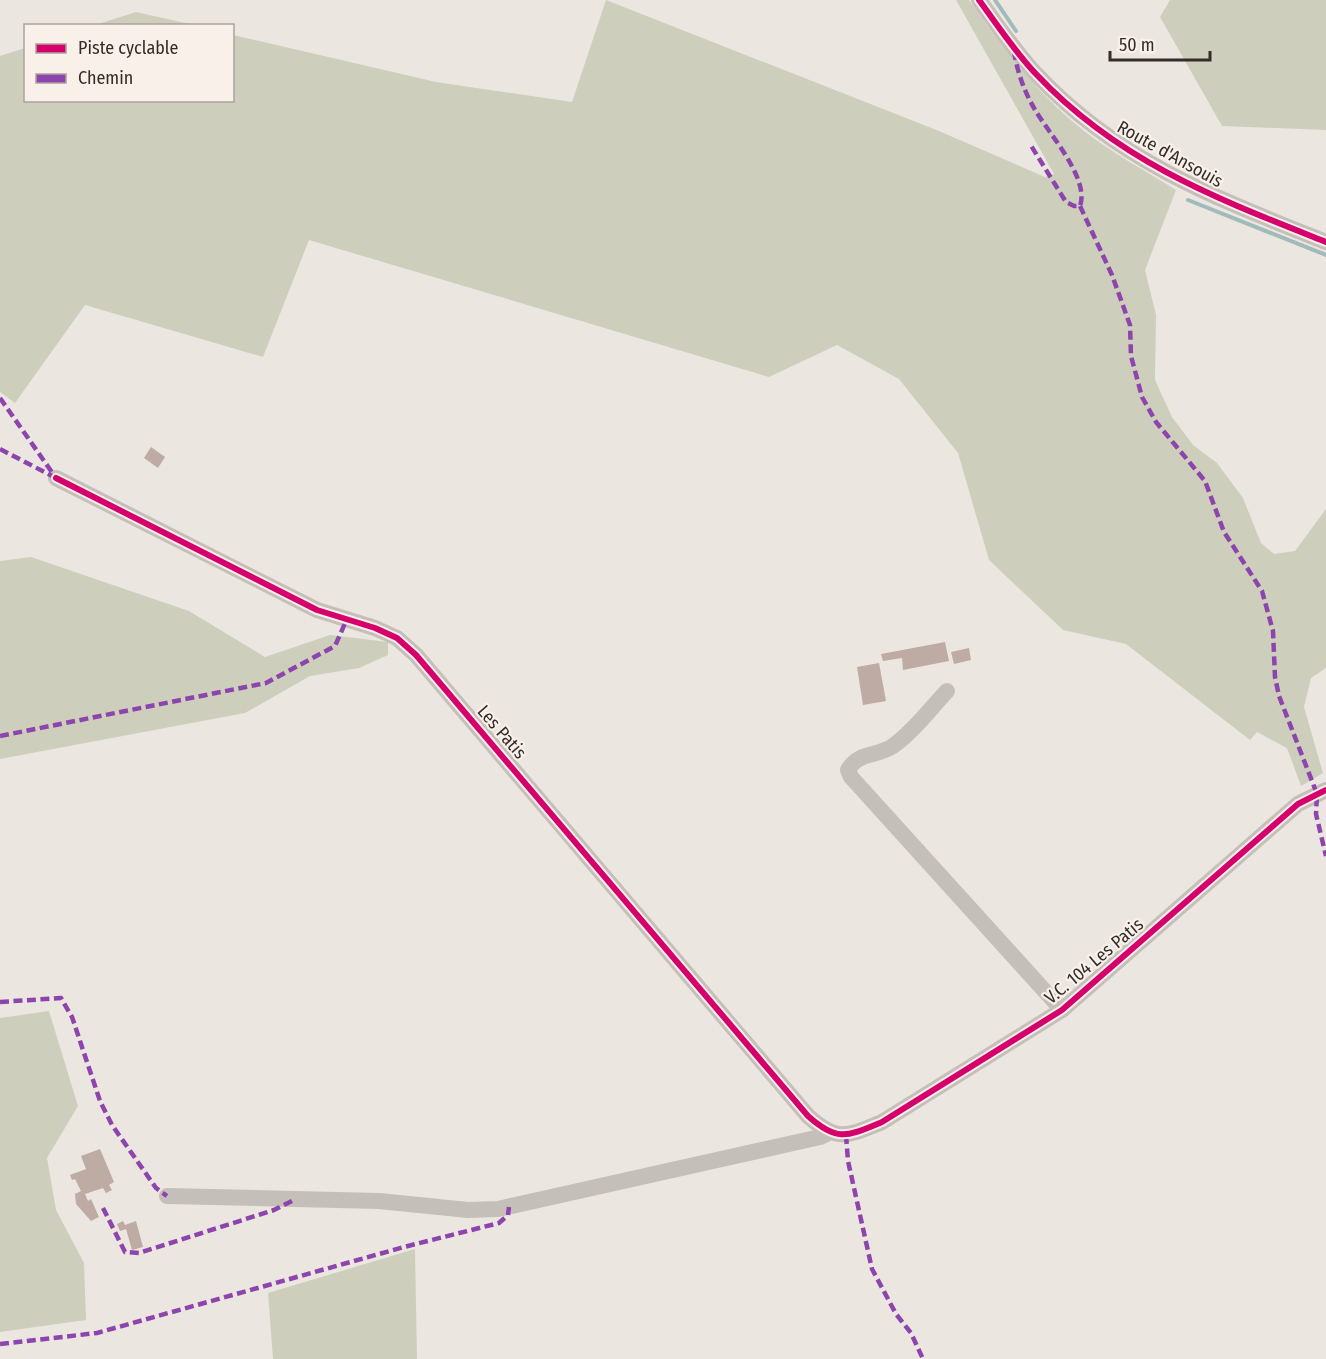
<svg xmlns="http://www.w3.org/2000/svg" width="1326" height="1359" viewBox="0 0 1326 1359" font-family="'Fira Sans Condensed',sans-serif">
	<style>
		.green { fill: #cdcfbc }
		.lines { fill: none; stroke-linecap: round; stroke-linejoin: round }
		.stream { stroke: #a0bbba; stroke-width: 4 }
		.building { fill: #beaba4 }
		.minor { stroke: #c5bfba; stroke-width: 16 }
		.quiet { stroke: #8e44ad; stroke-width: 4.5; stroke-dasharray: 9 4.5; stroke-linecap: butt }
		.cycleway-casing { stroke: #f8f0e9; stroke-width: 10 }
		.cycleway { stroke: #d6006c; stroke-width: 6 }
		.labels { text-anchor: middle; stroke-width: 4.5; stroke-linejoin: round; paint-order: stroke }
		.street-label { font-size: 18px; fill: #352c29; stroke: #f8f0e9 }
	</style>
	<rect width="100%" height="100%" fill="#ece6e1"/>
	<g class="green">
		<path d="M 606,0 L 939,131 L 1045,177 L 1054,174 L 956,0 L 969,0 C 1002,47 1038,95 1084,131 C 1112,153 1146,171 1176,190 L 1145,270 L 1156,315 L 1155,380 L 1172,417 L 1193,445 L 1217,463 L 1243,498 L 1261,543 L 1274,554 L 1295,551 L 1326,509 L 1326,668 L 1311,678 L 1304,707 L 1323,773 L 1301,786 L 1287,748 L 1257,732 L 1250,740 L 1126,644 L 1063,630 L 989,560 L 958,453 L 899,379 L 837,345 L 769,377 L 309,240 L 263,357 L 85,305 L 15,403 L 0,392 L 0,56 L 25,48 L 26,100 L 232,100 L 233,35 L 436,82 L 572,102 Z"/>
		<polygon points="1170,0 1326,0 1326,130 1222,126 1160,17"/>
		<polygon points="136,12 194,25 95,25"/>
		<polygon points="31,557 189,611 265,657 330,635 388,642 388,655 359,668 310,676 245,713 0,759 0,561"/>
		<polygon points="49,1011 78,1106 47,1158 56,1210 84,1263 86,1320 0,1332 0,1018"/>
		<polygon points="415,1249 417,1359 273,1359 268,1293"/>
	</g>
	<g class="lines">
		<g class="stream">
			<polyline points="995,0 1016,31"/>
			<polyline points="1188,200 1326,255"/>
		</g>
	</g>
	<g class="building">
		<polygon points="151,447 165,457 158,468 144,458"/>
		<polygon points="945,642 949,661 903,670 902,658 883,661 881,654"/>
		<polygon points="969,648 971,660 954,664 951,652"/>
		<polygon points="879,663 886,701 863,705 857,667"/>
		<polygon points="100,1149 114,1182 109,1185 112,1190 106,1193 103,1188 85,1194 88,1201 91,1199 99,1217 91,1221 76,1204 75,1194 81,1191 75,1179 72,1180 70,1175 86,1169 81,1156"/>
		<polygon points="123,1221 125,1225 136,1221 143,1247 132,1250 126,1229 120,1231 117,1224"/>
	</g>
	<g class="lines">
		<g class="minor">
			<path d="M 979,0 C 998,26 1015,52 1037,75 C 1119,162 1218,199 1326,242"/>
			<path d="M 56,478 L 317,610 L 375,628 L 397,638 L 416,655 L 808,1116 C 838,1143 848,1136 882,1122 L 1062,1010 L 1298,804 L 1326,790"/>
			<path d="M 947,691 C 931,708 913,732 893,746 C 877,757 859,751 848,770 L 851,777 L 1062,1010"/>
			<polyline points="167,1196 379,1201 468,1210 498,1209 820,1137 828,1133"/>
		</g>
		<g class="quiet">
			<path d="M 1014,51 C 1017,71 1024,91 1034,108 C 1048,133 1090,178 1080,206 L 1074,206 L 1066,202 L 1030,144"/>
			<polyline points="1080,206 1112,275 1130,325 1131,356 1142,397 1156,422 1205,481 1224,532 1262,591 1273,631 1275,677 1279,696 1317,794 1316,814 1326,856"/>
			<polyline points="0,398 56,478"/>
			<polyline points="0,449 56,478"/>
			<polyline points="0,736 266,683 335,646 346,621"/>
			<polyline points="0,1002 61,998 72,1017 100,1101 112,1125 156,1188 167,1196"/>
			<polyline points="846,1135 848,1161 872,1269 896,1314 911,1333 923,1359"/>
			<polyline points="103,1208 125,1252 139,1253 274,1210 296,1199"/>
			<polyline points="0,1344 97,1333 404,1247 499,1223 508,1215 509,1207"/>
		</g>
		<defs>
			<g id="cycleway">
				<path d="M 979,0 C 998,26 1015,52 1037,75 C 1119,162 1218,199 1326,242"/>
				<path d="M 56,478 L 317,610 L 375,628 L 397,638 L 416,655 L 808,1116 C 838,1143 848,1136 882,1122 L 1062,1010 L 1298,804 L 1326,790"/>
			</g>
		</defs>
		<use href="#cycleway" class="cycleway-casing"/>
		<use href="#cycleway" class="cycleway"/>
	</g>
	<g class="labels">
		<g class="street-label">
			<text transform="translate(1170 154) rotate(29)" y="6">Route d'Ansouis</text>
			<text transform="translate(502 732) rotate(49)" y="6">Les Patis</text>
			<text transform="translate(1094 961) rotate(-40)" y="6">V.C. 104 Les Patis</text>
		</g>
	</g>
	<rect x="24" y="24" width="210" height="78" fill="#f8f0e9" stroke="#aaa29c" stroke-width="1.5"/>
	<rect x="36" y="44" width="30" height="9" fill="#d6006c" stroke="#aaa29c" stroke-width="1.5"/>
	<text x="78" y="54" font-size="18" fill="#352c29">Piste cyclable</text>
	<rect x="36" y="74" width="30" height="9" fill="#8e44ad" stroke="#aaa29c" stroke-width="1.5"/>
	<text x="78" y="84" font-size="18" fill="#352c29">Chemin</text>
	<path d="M1110 51v9h100v-9" fill="none" stroke="#352c29" stroke-width="3"/>
	<text x="1119" y="51" font-size="18" fill="#352c29" stroke="#f8f0e9" stroke-width="4.5" paint-order="stroke">50 m</text>
</svg>
